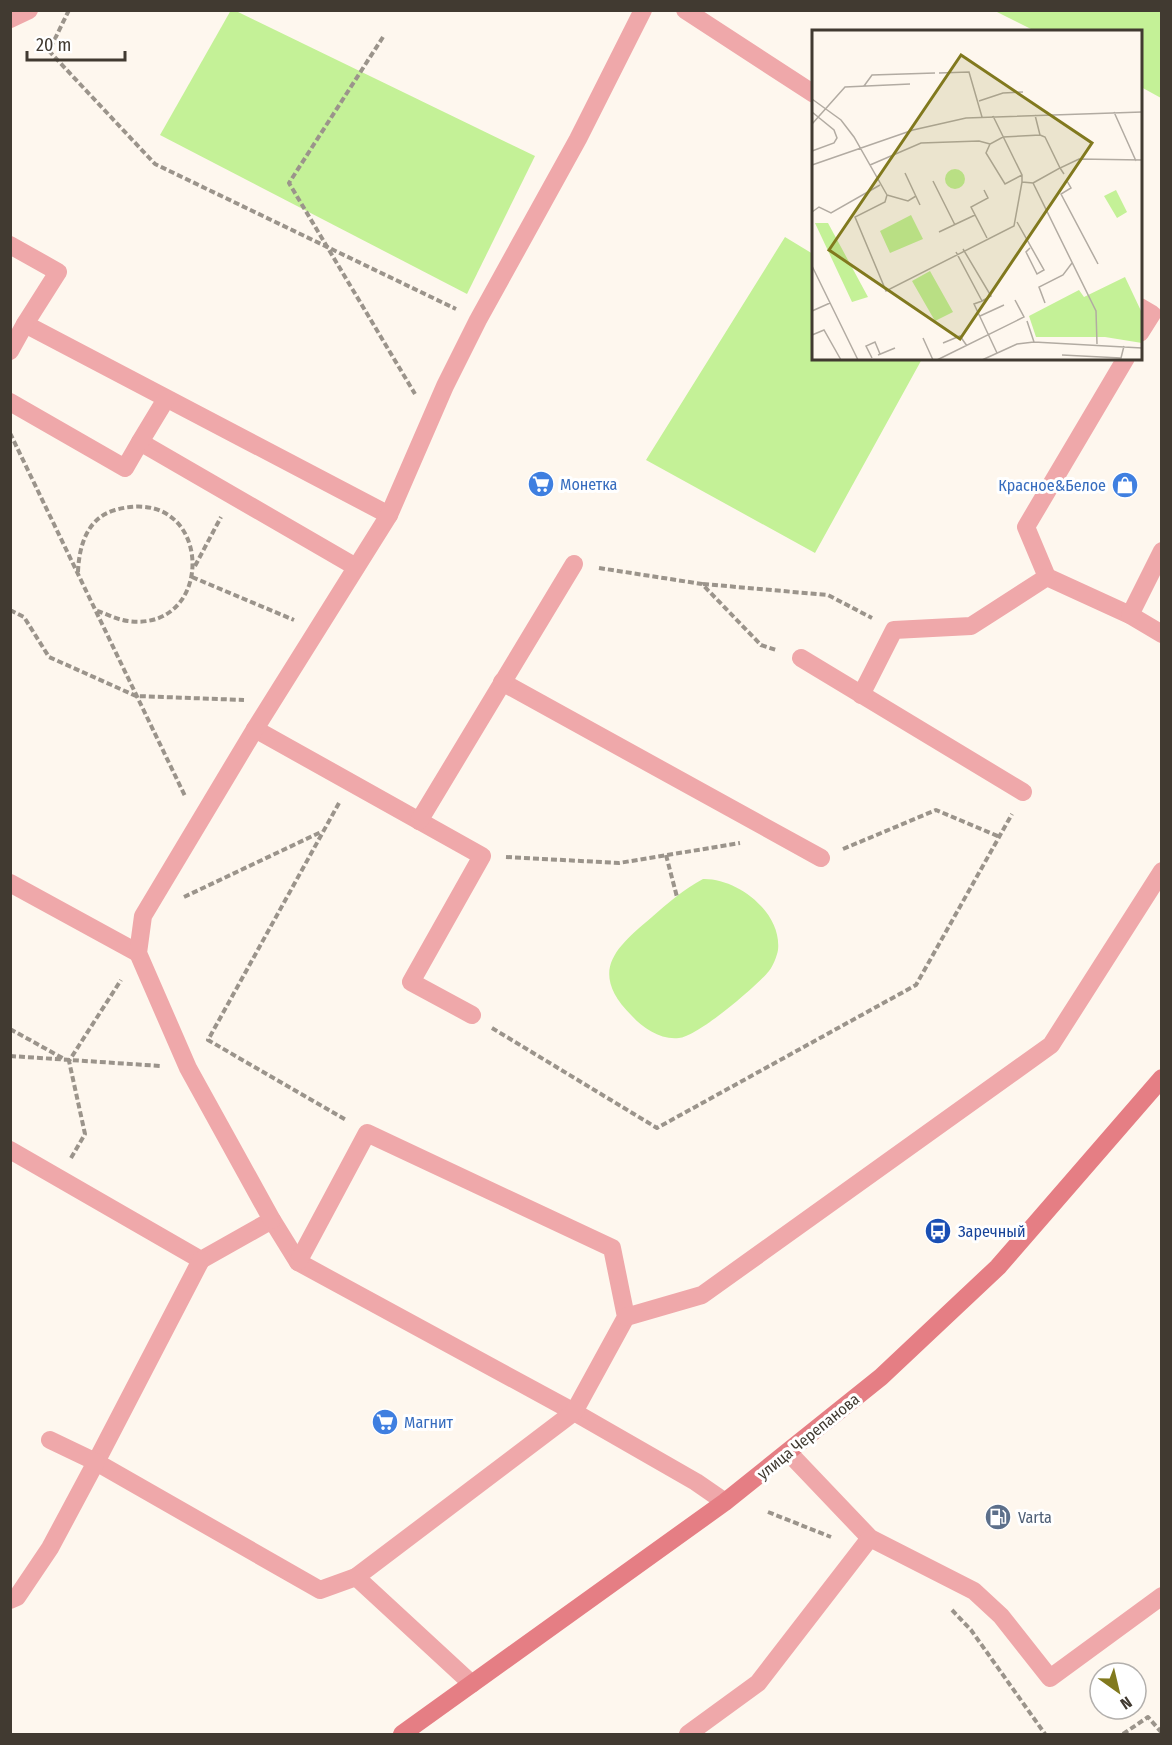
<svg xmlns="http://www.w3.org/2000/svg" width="1172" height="1745" viewBox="0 0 1172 1745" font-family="'Fira Sans Condensed',sans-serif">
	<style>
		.green { fill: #c4f197 }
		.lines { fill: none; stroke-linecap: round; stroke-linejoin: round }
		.path { stroke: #9b948b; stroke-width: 4; stroke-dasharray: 6 3; stroke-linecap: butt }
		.lane { stroke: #efa8aa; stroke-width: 18 }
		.secondary { stroke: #e57e84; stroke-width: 18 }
		.labels { text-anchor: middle; stroke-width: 6; stroke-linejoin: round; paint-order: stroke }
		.shop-label { font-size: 16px; fill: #366cbe; stroke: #fff; text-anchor: start }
		.transit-label { font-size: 16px; fill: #164399; stroke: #fff; text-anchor: start }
		.street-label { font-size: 16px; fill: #413a31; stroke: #fff }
		.service-label { font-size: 16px; fill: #4e5e75; stroke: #fff; text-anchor: start }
		.inset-road { fill: none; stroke: #b2aba2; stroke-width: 1.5 }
		.view { fill: #81791e; fill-opacity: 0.15; stroke: #81791e; stroke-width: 3 }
		.inset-edge { fill: none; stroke: #413a31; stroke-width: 3 }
	</style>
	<rect width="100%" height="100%" fill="#fef7ee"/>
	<g class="green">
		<polygon points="231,10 236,11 535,156 467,294 160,135"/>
		<polygon points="995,11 1161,11 1161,98 1141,87 1140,32 1035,31"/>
		<polygon points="785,237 813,254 814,358 922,359 815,553 646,460"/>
		<path d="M 703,879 C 737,878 782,912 778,950 C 777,956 773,966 769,971 C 757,986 697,1037 679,1038 C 661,1040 644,1029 632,1016 C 588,972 615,948 652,917 C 668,903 684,889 703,879 Z"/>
	</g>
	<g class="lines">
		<g class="path">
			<polyline points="69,10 49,51 155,164 456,309"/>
			<polyline points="383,37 289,183 415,394"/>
			<polyline points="10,433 185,796"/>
			<polyline points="195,566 221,517"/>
			<polyline points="599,568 702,584 761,645 776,650"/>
			<path d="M 78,572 C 79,546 87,518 115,510 C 214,482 218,633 128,621 C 118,620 107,614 97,611"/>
			<polyline points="192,577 294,620"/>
			<polyline points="703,584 828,595 872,618"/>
			<polyline points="10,610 24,617 49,657 136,696 244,700"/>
			<polyline points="339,803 208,1040 346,1120"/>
			<polyline points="843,849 936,810 1000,837"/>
			<polyline points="666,855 677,897"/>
			<polyline points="506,857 619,863 740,843"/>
			<polyline points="184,897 321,832"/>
			<polyline points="492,1028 657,1128 916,985 1012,814"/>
			<polyline points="10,1029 66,1060"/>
			<polyline points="10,1056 161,1066"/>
			<polyline points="71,1158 85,1134 69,1061 121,980"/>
			<polyline points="768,1512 831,1537"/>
			<polyline points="952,1610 971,1630 1045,1734"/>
			<polyline points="1123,1734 1148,1717 1162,1733"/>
		</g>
		<g class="lane">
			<polyline points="685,10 814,94"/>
			<polyline points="10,19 29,10"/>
			<polyline points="10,245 58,272 25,324 389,515"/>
			<polyline points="1140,307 1152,314 1140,333"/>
			<polyline points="10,351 25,324"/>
			<polyline points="1126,358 1026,527 1047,577 1130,615 1162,634"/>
			<polyline points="10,402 125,468 140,442 356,567"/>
			<polyline points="140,442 166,399"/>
			<polyline points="1130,615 1162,551"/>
			<polyline points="801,658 1023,792"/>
			<polyline points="502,682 821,858"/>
			<polyline points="861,695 894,630 971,626 1047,577"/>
			<polyline points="255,729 482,856 411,982 472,1015"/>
			<polyline points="419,821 574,564"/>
			<polyline points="10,883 138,953"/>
			<polyline points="10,1150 201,1260 272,1220 298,1262 574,1412 696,1482 725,1502"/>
			<polyline points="272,1220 188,1068 138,953 143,916 255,729 389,515 445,386 478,320 578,139 643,10"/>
			<polyline points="201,1260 96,1462 320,1590 356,1577"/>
			<polyline points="298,1262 367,1133 612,1248 626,1317 574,1412 356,1577 472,1684"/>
			<polyline points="626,1317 702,1295 1051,1045 1162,871"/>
			<polyline points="789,1453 870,1538 974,1591 1001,1616 1050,1678 1162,1596"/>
			<polyline points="10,1600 17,1597 50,1548 96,1462 50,1440"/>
			<polyline points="688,1734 758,1683 870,1538"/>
		</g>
		<polyline class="secondary" points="402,1734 725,1502 881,1377 998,1267 1162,1078"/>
	</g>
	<defs>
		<symbol id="supermarket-disc" viewBox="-11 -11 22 22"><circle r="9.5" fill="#3f7fe0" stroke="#fff"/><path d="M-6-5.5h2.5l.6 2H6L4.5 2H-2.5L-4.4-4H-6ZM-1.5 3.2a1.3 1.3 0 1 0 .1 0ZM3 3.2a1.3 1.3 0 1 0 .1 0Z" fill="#fff"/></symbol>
		<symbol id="shop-disc" viewBox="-11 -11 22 22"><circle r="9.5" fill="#3f7fe0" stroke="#fff"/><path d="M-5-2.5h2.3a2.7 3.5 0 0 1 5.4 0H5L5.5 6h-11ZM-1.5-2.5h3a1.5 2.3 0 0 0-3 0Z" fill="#fff"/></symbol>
		<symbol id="bus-disc" viewBox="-11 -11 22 22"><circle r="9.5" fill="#1a4fb4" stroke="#fff"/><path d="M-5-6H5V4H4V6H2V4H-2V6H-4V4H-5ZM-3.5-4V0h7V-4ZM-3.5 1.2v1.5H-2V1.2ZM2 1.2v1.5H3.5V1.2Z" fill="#fff"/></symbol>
		<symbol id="fuel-disc" viewBox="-11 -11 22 22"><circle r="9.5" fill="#5c6f8a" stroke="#fff"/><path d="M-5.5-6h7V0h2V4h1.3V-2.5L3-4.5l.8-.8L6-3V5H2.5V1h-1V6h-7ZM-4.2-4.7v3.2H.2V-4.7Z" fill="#fff"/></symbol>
	</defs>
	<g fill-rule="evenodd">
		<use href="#supermarket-disc" x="526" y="469" width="30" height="30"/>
		<use href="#shop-disc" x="1110" y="470" width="30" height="30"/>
		<use href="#bus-disc" x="923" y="1216" width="30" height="30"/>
		<use href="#supermarket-disc" x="370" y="1407" width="30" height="30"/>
		<use href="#fuel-disc" x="983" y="1502" width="30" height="30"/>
	</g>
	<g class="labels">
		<g class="shop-label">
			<text x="560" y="490">Монетка</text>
			<text x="1106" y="491" text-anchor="end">Красное&amp;Белое</text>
			<text x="404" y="1428">Магнит</text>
		</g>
		<g class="transit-label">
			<text x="958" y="1237">Заречный</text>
		</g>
		<g class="street-label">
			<text transform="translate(808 1436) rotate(-39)" y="6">улица Черепанова</text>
		</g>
		<g class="service-label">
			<text x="1018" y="1523">Varta</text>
		</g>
	</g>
	<g transform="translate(812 30)">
		<rect width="330" height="330" fill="#fef7ee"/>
		<path d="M133 149a10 10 0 1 1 20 0a10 10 0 1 1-20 0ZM 304,160 L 315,182 L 305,188 L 292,166 ZM 99,185 L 111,209 L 78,223 L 68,201 ZM 3,193 L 16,193 L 56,267 L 40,272 ZM 118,241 L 141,282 L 123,291 L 100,251 ZM 313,247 L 330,283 L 330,313 L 293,307 L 224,307 L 217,286 L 267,260 L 272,267 Z" fill="#c4f197"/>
		<path class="inset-road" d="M 127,43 L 157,42 L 170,87M 52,56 L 60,45 L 123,43M 0,69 L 29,90 L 42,107 L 75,165 L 73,172 L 43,187 L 74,261 L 202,196 L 210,152M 167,71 L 191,63 L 211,62M 0,82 L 22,100 L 25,108 L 22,113 L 0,121M 302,82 L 324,131M 181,86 L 210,145 L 210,152 L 221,153 L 284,281 L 285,314M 0,94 L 33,57 L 98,54M 0,135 L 101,100 L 154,88 L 330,82M 58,135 L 109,113 L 167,111 L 178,114M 93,143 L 108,175M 252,144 L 248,138 L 267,129 L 330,130M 210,145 L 193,154 L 174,123 L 178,114 L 191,107 L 228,105 L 223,85M 121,151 L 143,195M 255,151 L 259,158 L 249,164 L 286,234M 221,153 L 248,138 L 233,107 L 228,105M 172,160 L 176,168 L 159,177 L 175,208M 75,165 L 96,171 L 104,166M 0,182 L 7,177 L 19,183 L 68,155M 205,192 L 232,240 L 225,244 L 214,222 L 218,218M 127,202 L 163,185M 151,219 L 179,266 L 170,271M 144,222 L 170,271 L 162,274 L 185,323M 0,236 L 46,330M 233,273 L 227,257 L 251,245 L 260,233M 0,281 L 18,273M 168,286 L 192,275M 215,291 L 222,312M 0,305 L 12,300 L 29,330M 111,308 L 121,330M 131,313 L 148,306 L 155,316M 66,325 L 83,318M 250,325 L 309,328 L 312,316M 60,328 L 54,316 L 63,312 L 68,324M 125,330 L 212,287 L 203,270M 170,330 L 205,314 L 222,312 L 330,318"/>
		<path class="view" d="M 149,25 L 280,113 L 148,309 L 17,220 Z"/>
		<rect width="330" height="330" class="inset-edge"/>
	</g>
	<rect width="1172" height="1745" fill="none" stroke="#413a31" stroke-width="24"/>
	<g transform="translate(1118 1691) rotate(146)"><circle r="28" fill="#ffffff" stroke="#b3b0ad" stroke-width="1.5"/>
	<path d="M0-4.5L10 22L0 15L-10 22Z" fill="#81791e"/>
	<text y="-9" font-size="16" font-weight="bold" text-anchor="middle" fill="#413a31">N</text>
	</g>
	<path d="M27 51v9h98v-9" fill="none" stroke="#413a31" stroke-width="3"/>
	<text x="36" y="51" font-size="18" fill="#413a31" stroke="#ffffff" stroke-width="4.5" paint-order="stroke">20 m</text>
</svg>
